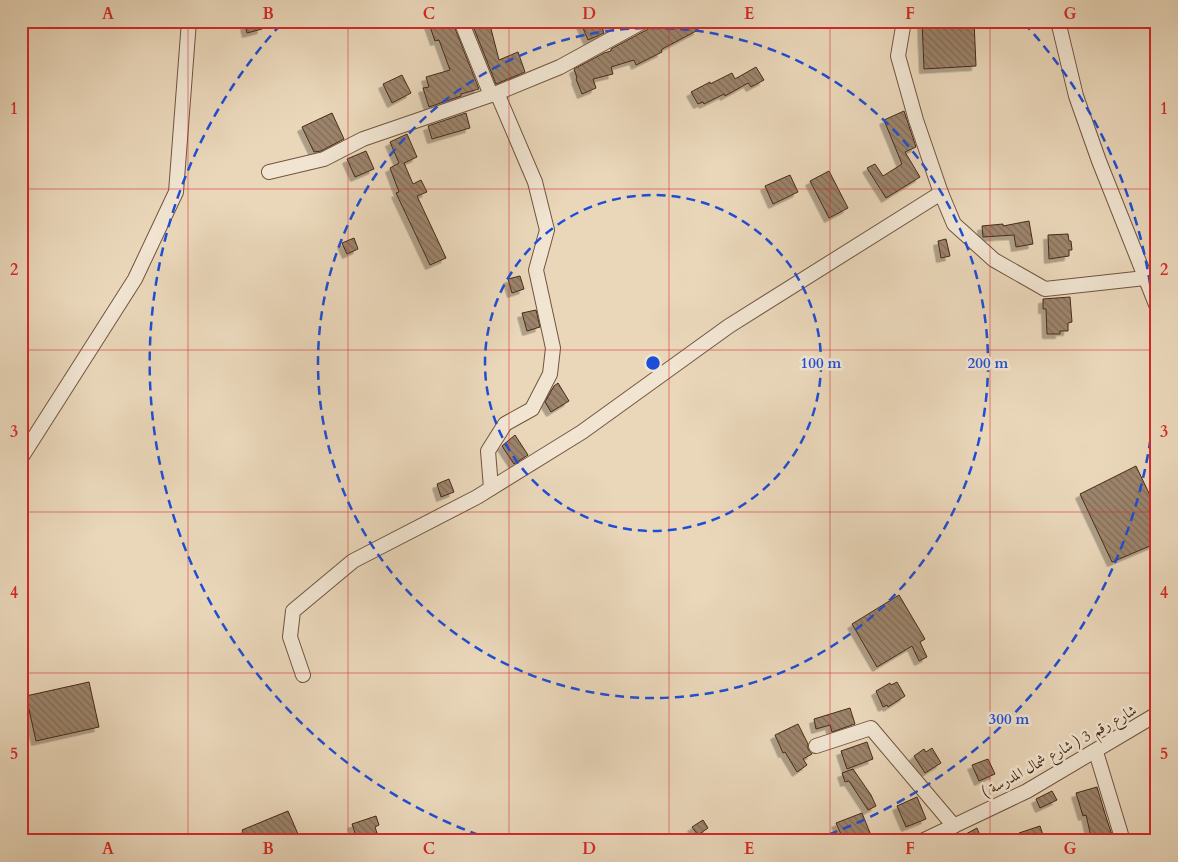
<svg xmlns="http://www.w3.org/2000/svg" width="1178" height="862" viewBox="0 0 1178 862" font-family="Cardo,Amiri,serif">
	<style>
		.building { fill: url(#building-back-hatch); stroke: #472a17; filter: url(#shadow) }
		.lines { fill: none; stroke-linecap: round; stroke-linejoin: round }
		.minor-casing { stroke: #705540; stroke-width: 16 }
		.minor { stroke: #f1e5d2; stroke-width: 14 }
		.grid { fill: none; stroke: #d62828; stroke-width: 1; stroke-opacity: 0.55 }
		.ring { fill: none; stroke: #1d4ed8; stroke-width: 2.5; stroke-dasharray: 9 6 }
		.labels { text-anchor: middle; stroke-width: 5; stroke-linejoin: round; paint-order: stroke }
		.street-label { font-size: 15px; fill: #472a17; stroke: #f1e5d2 }
		.centre { fill: #1d4ed8; stroke: #f1e5d2; stroke-width: 2.5 }
		.ring-label { font-size: 15px; text-anchor: middle; font-weight: bold; fill: #1d4ed8; stroke: #f1e5d2; stroke-width: 5; stroke-linejoin: round; paint-order: stroke }
		.neatline { fill: none; stroke: #d62828; stroke-width: 2 }
		.grid-label { font-size: 16px; text-anchor: middle; font-weight: bold; fill: #d62828 }
	</style>
	<defs>
		<pattern id="building-back-hatch" width="6" height="6" patternUnits="userSpaceOnUse" patternTransform="scale(1.25)"><rect width="6" height="6" fill="#9c846c"/><path d="M-1 5l2 2M0 0l6 6M5-1l2 2" fill="none" stroke="#816c58"/></pattern>
		<filter id="shadow"><feDropShadow dx="-4.5" dy="4.5" stdDeviation="0" flood-color="#0004"/></filter>
	</defs>
	<rect width="100%" height="100%" fill="#ead7ba"/>
	<filter id="stains"><feTurbulence type="fractalNoise" baseFrequency=".004" numOctaves="4"/><feColorMatrix values="0 0 0 0 .2 0 0 0 0 .09 0 0 0 0 .02 0 0 0 .5 -.17"/></filter>
	<radialGradient id="worn" r=".72"><stop offset=".6" stop-color="#630" stop-opacity="0"/><stop offset="1" stop-color="#630" stop-opacity=".3"/></radialGradient>
	<g class="building">
		<polygon points="256,21 260,21 262,29 247,33 245,25"/>
		<polygon points="428,21 452,21 479,89 461,94 461,96 429,107 423,88 429,87 426,77 450,70 439,40 435,41"/>
		<polygon points="471,21 489,21 499,60 518,52 525,72 496,84"/>
		<polygon points="580,21 618,21 618,22 602,28 604,33 588,40"/>
		<polygon points="663,21 693,21 698,30 664,48 661,50 662,52 636,65 634,60 611,67 613,74 593,79 596,88 582,94 576,79 577,78 574,69 604,53 611,51 611,49"/>
		<polygon points="922,21 974,21 976,66 924,69"/>
		<polygon points="756,67 764,80 751,87 748,83 725,96 724,94 704,104 703,102 698,104 691,92 710,82 710,84 732,73 735,79"/>
		<polygon points="402,75 411,93 392,103 383,84"/>
		<polygon points="904,111 916,147 905,152 920,177 886,198 867,168 875,164 883,176 902,164 884,120"/>
		<polygon points="332,113 344,139 321,151 314,152 302,127"/>
		<polygon points="466,113 470,128 432,139 428,126"/>
		<polygon points="407,134 417,157 404,163 413,184 421,180 427,192 417,196 446,258 430,265 396,193 399,192 390,168 399,163 390,142"/>
		<polygon points="366,151 374,169 355,177 347,159"/>
		<polygon points="829,171 848,208 829,218 810,181"/>
		<polygon points="790,175 798,192 773,204 765,186"/>
		<polygon points="1029,221 1033,244 1016,247 1014,235 983,237 982,226 1003,224 1003,226"/>
		<polygon points="1068,234 1069,241 1071,241 1072,250 1069,250 1069,256 1049,259 1048,235"/>
		<polygon points="354,238 358,249 347,254 342,243"/>
		<polygon points="946,239 950,256 941,258 938,241"/>
		<polygon points="520,276 524,289 512,293 508,279"/>
		<polygon points="1070,297 1072,322 1068,323 1068,331 1060,331 1060,334 1047,334 1046,309 1043,309 1043,299"/>
		<polygon points="536,310 540,327 527,331 522,313"/>
		<polygon points="558,383 569,401 551,412 545,402 554,386"/>
		<polygon points="515,435 528,455 514,464 502,446"/>
		<polygon points="1136,466 1157,510 1157,543 1112,562 1080,494"/>
		<polygon points="449,479 454,492 441,497 437,484"/>
		<polygon points="899,595 925,639 920,642 927,657 919,661 912,646 877,667 852,624"/>
		<polygon points="89,682 99,727 36,741 26,696"/>
		<polygon points="897,682 905,696 888,707 887,705 883,707 876,691 890,683 891,685"/>
		<polygon points="850,708 855,724 832,732 830,725 816,729 814,719"/>
		<polygon points="798,724 808,744 808,749 812,754 803,759 807,765 797,772 785,752 783,753 775,735"/>
		<polygon points="867,742 873,759 847,769 841,751"/>
		<polygon points="932,748 941,763 925,773 914,756 924,749 926,752"/>
		<polygon points="988,759 995,774 979,781 972,765"/>
		<polygon points="853,769 871,795 876,806 868,810 849,781 845,782 842,773"/>
		<polygon points="1097,787 1106,817 1114,841 1092,841 1086,815 1083,816 1076,793"/>
		<polygon points="1052,791 1057,800 1040,808 1036,799"/>
		<polygon points="917,797 926,819 906,827 897,806"/>
		<polygon points="288,811 301,841 247,841 242,830"/>
		<polygon points="862,813 870,833 851,841 844,841 836,823"/>
		<polygon points="376,816 379,825 375,827 377,833 357,839 352,824"/>
		<polygon points="703,820 708,828 698,835 692,827"/>
		<polygon points="1040,826 1045,841 1021,841 1019,833"/>
		<polygon points="977,828 982,841 953,841"/>
	</g>
	<g class="lines">
		<defs>
			<g id="minor">
				<polyline points="461,21 491,95"/>
				<polyline points="1058,21 1076,96 1099,161 1157,307"/>
				<polyline points="269,172 324,159 363,139 497,93 560,67 644,21"/>
				<polyline points="941,193 954,224 994,260 1045,289 1145,278"/>
				<polyline points="21,458 135,279 176,192 189,21"/>
				<polyline points="491,488 488,451 505,424 532,409 550,374 553,348 536,270 547,230 535,182 497,93"/>
				<polyline points="303,675 290,637 293,611 353,561 477,497 582,432 729,326 941,193 916,120 898,56 904,21"/>
				<polyline points="816,746 871,728 954,826"/>
				<polyline points="1096,752 1123,841"/>
				<polyline points="922,841 1027,791 1157,714"/>
			</g>
		</defs>
		<use href="#minor" class="minor-casing"/>
		<use href="#minor" class="minor"/>
	</g>
	<path class="grid" d="M 188,21 L 188,841M 348,21 L 348,841M 509,21 L 509,841M 669,21 L 669,841M 830,21 L 830,841M 990,21 L 990,841M 21,189 L 1157,189M 21,350 L 1157,350M 21,512 L 1157,512M 21,673 L 1157,673"/>
	<g class="ring">
		<circle cx="653" cy="363" r="168"/>
		<circle cx="653" cy="363" r="335"/>
		<path d="M493 840A503 503 0 0 1 282 23M1024 23A503 503 0 0 1 813 840"/>
	</g>
	<g class="labels">
		<g class="street-label">
			<text transform="translate(1059 751) rotate(-29)" y="5">شارع رقم 3 ( شارع شمال المدرسة )</text>
		</g>
	</g>
	<circle cx="653" cy="363" r="8" class="centre"/>
	<g class="ring-label">
		<text x="821" y="368">100 m</text>
		<text x="988" y="368">200 m</text>
		<text x="1009" y="724">300 m</text>
	</g>
	<rect width="1178" height="862" fill="none" stroke="#ead7ba" stroke-width="55"/>
	<rect x="28" y="28" width="1122" height="806" class="neatline"/>
	<g class="grid-label">
		<text x="108" y="19">A</text>
		<text x="268" y="19">B</text>
		<text x="429" y="19">C</text>
		<text x="589" y="19">D</text>
		<text x="749" y="19">E</text>
		<text x="910" y="19">F</text>
		<text x="1070" y="19">G</text>
		<text x="14" y="114">1</text>
		<text x="1164" y="114">1</text>
		<text x="14" y="275">2</text>
		<text x="1164" y="275">2</text>
		<text x="14" y="437">3</text>
		<text x="1164" y="437">3</text>
		<text x="14" y="598">4</text>
		<text x="1164" y="598">4</text>
		<text x="14" y="759">5</text>
		<text x="1164" y="759">5</text>
		<text x="108" y="854">A</text>
		<text x="268" y="854">B</text>
		<text x="429" y="854">C</text>
		<text x="589" y="854">D</text>
		<text x="749" y="854">E</text>
		<text x="910" y="854">F</text>
		<text x="1070" y="854">G</text>
	</g>
	<rect width="100%" height="100%" filter="url(#stains)"/>
	<rect width="100%" height="100%" fill="url(#worn)"/>
</svg>
